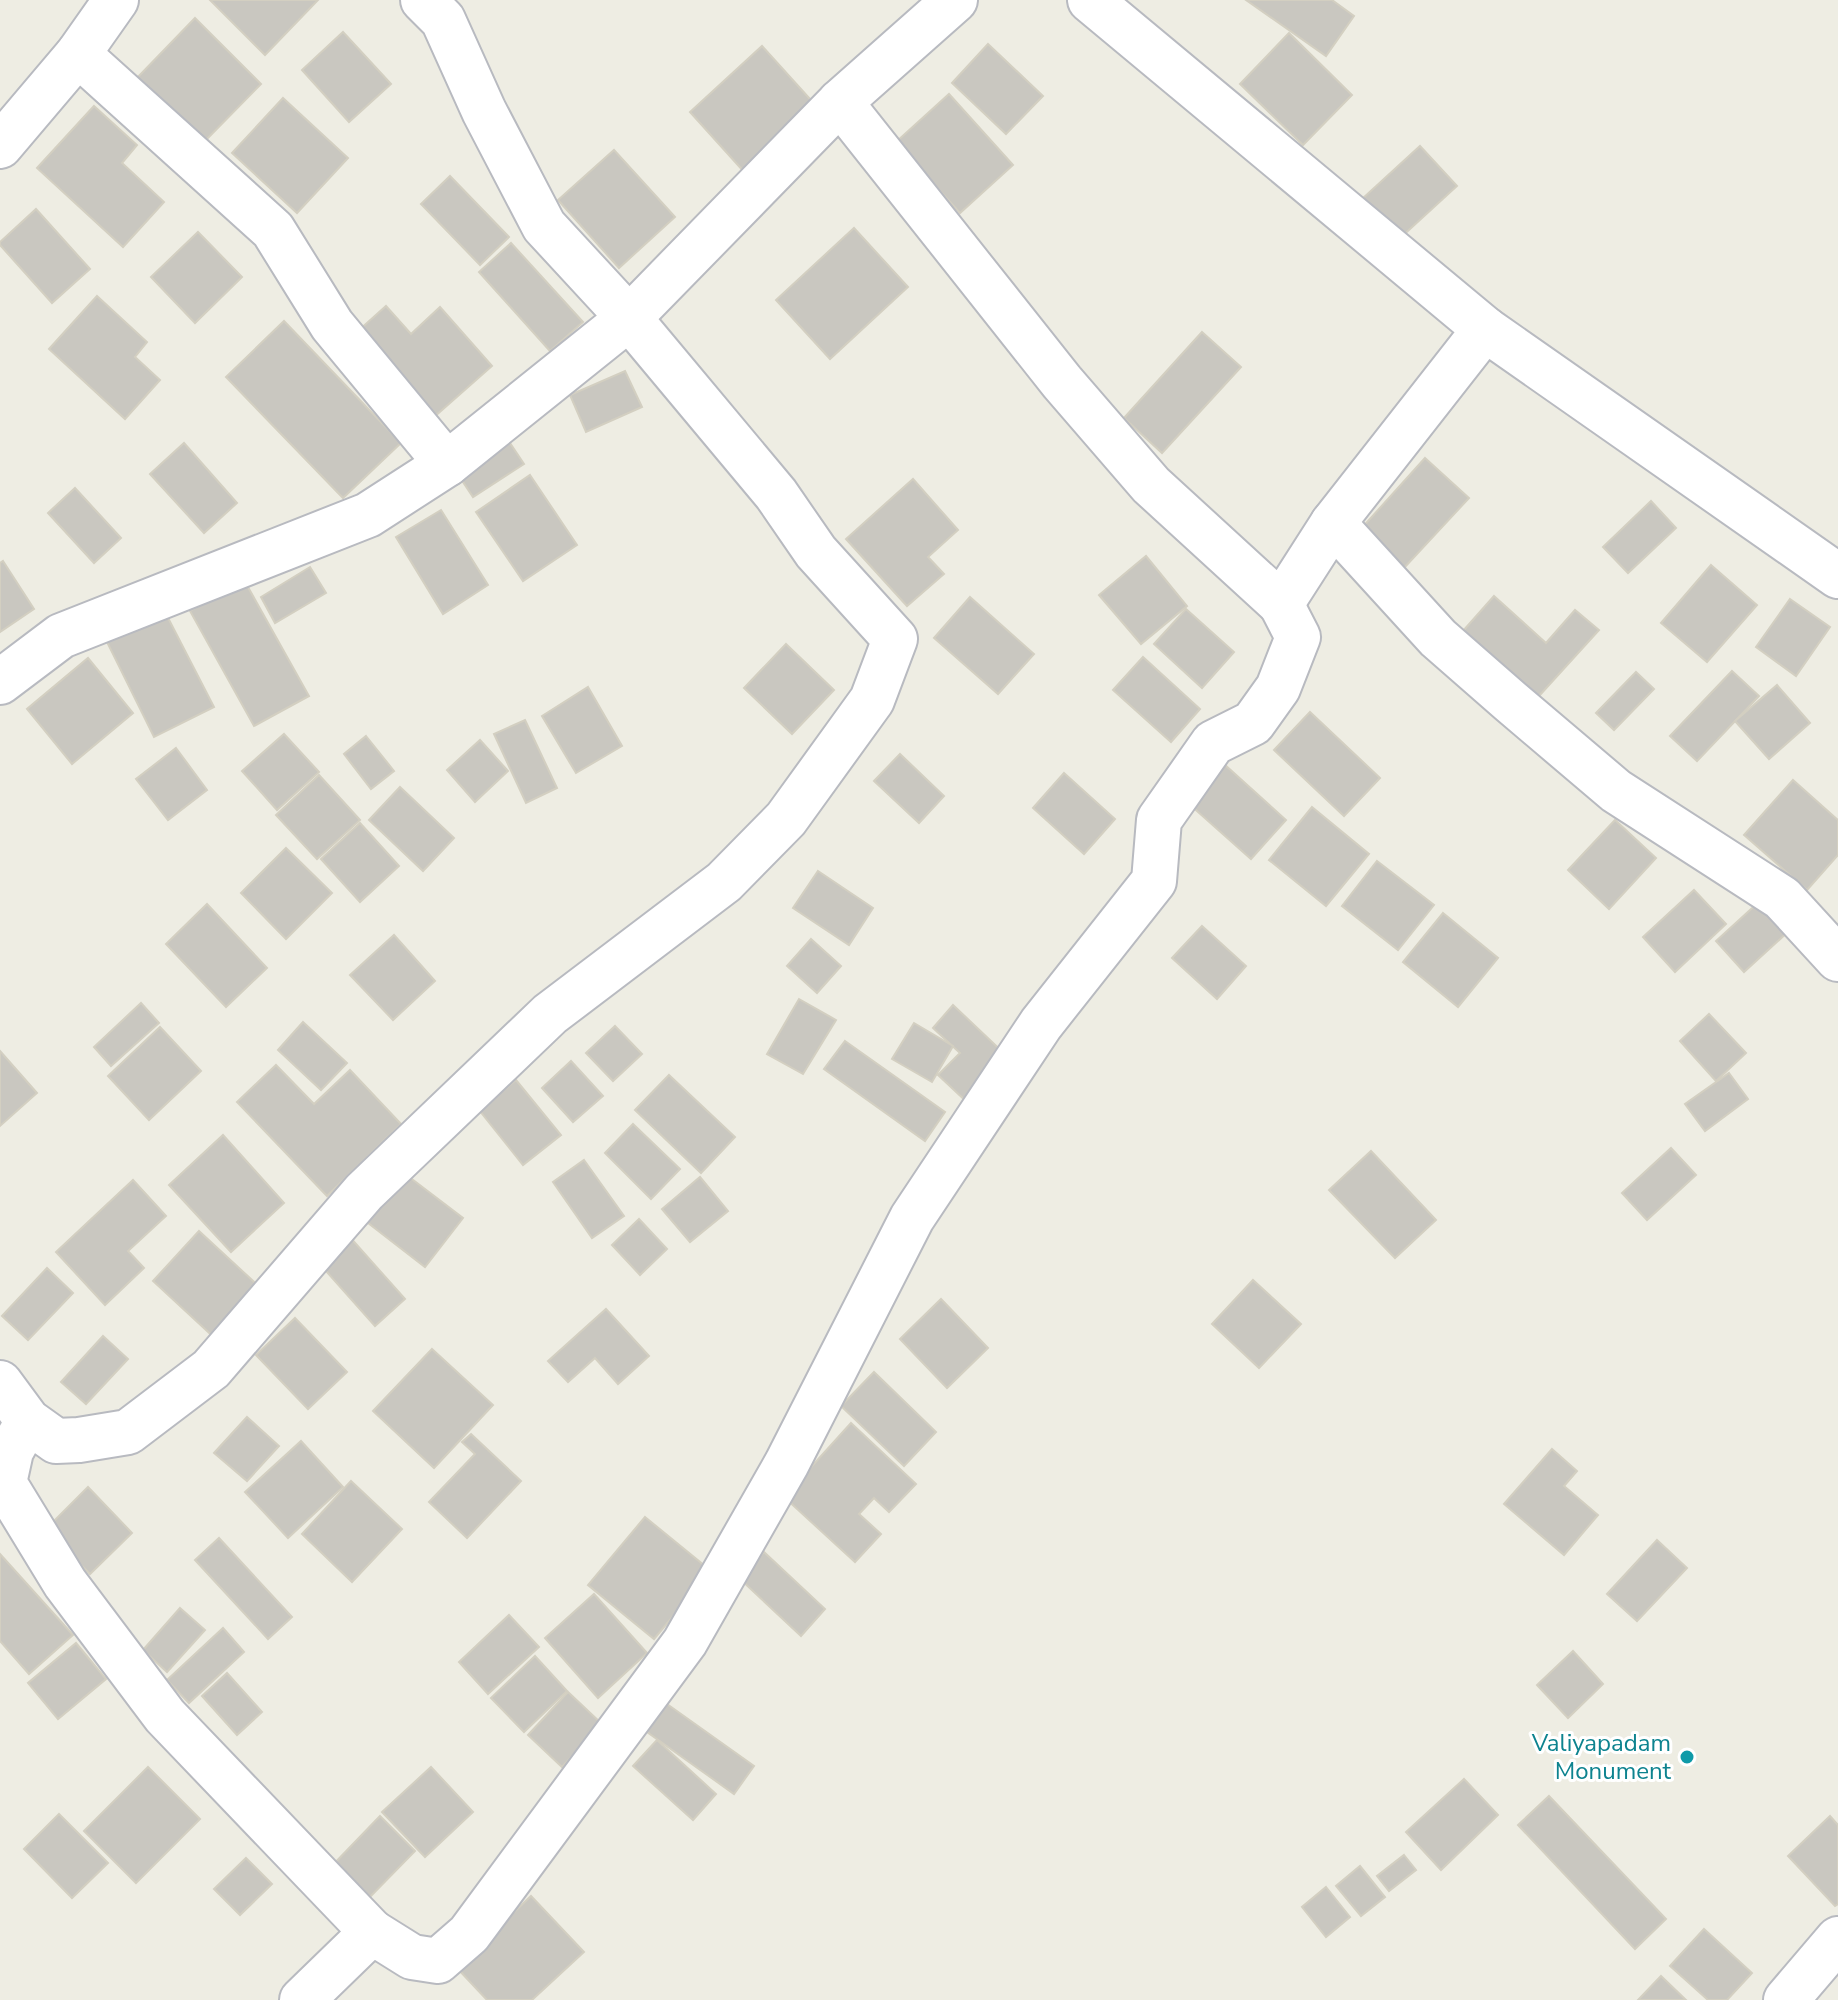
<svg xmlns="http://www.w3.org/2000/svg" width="1838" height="2000" viewBox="0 0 1838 2000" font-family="'Nunito Sans',sans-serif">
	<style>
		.building { fill: #c9c7c0; stroke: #d3cfc1; stroke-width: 2 }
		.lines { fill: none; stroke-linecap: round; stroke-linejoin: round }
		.minor-casing { stroke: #b8bac0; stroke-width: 48 }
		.minor { stroke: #fff; stroke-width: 44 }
		.culture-dot { fill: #0f9aa8; stroke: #fff; stroke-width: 3 }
		.labels { text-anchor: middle; stroke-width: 6; stroke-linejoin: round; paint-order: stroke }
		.culture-label { font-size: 24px; fill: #0d838f; stroke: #fff; text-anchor: end }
	</style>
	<rect width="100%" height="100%" fill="#eeede3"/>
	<g class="building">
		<polygon points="210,0 318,0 265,55"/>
		<polygon points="1246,0 1332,0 1354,16 1326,56"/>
		<polygon points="195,18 261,84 201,145 135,80"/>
		<polygon points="343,32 391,84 349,122 302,70"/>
		<polygon points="1289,33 1352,95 1303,145 1240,84"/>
		<polygon points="988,44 1043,96 1006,134 952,83"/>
		<polygon points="762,46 819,109 746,174 690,112"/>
		<polygon points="949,94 1013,165 960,213 896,142"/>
		<polygon points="283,98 348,158 297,213 232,153"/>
		<polygon points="94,106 137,145 122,163 164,202 123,247 37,168"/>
		<polygon points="1420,146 1457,186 1399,239 1362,199"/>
		<polygon points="614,150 675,217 619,268 558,200"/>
		<polygon points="450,176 509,237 480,265 421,204"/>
		<polygon points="36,209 90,269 52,303 0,245 0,242"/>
		<polygon points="854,228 908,287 830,359 776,300"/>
		<polygon points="198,232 242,277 195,323 151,277"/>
		<polygon points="511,243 583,322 550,351 479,272"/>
		<polygon points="97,296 147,342 135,357 160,380 125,419 49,349"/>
		<polygon points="386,306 411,334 440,307 492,366 434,417 358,331"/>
		<polygon points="284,321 401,443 343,498 226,377"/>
		<polygon points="1202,332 1241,367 1162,453 1124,418"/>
		<polygon points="625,371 642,407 586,432 570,395"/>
		<polygon points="506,437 524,464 473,497 455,470"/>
		<polygon points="184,443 237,503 204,533 150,474"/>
		<polygon points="1425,458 1469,498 1403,569 1360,530"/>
		<polygon points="530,475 577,545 523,581 476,512"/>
		<polygon points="913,479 958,530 928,557 944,574 907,606 846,539"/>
		<polygon points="75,488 121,538 94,563 48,513"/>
		<polygon points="1651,501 1676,528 1628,573 1603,547"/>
		<polygon points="441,510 488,585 443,614 396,537"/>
		<polygon points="1146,556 1187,606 1141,644 1099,595"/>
		<polygon points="3,561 34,609 0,632 0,563"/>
		<polygon points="1711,565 1757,605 1707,662 1661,623"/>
		<polygon points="310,567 326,593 275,623 261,597"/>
		<polygon points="244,580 309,696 254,726 190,611"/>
		<polygon points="1494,596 1546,643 1575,610 1599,630 1529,707 1455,640"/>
		<polygon points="970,597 1034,654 998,694 934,638"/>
		<polygon points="1790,599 1830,627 1796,676 1756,647"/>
		<polygon points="1186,609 1234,652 1202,688 1154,644"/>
		<polygon points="165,612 214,707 154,737 107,642"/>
		<polygon points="786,644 834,690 792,734 744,688"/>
		<polygon points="1143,657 1200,709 1171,742 1113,690"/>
		<polygon points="88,658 133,713 72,764 27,709"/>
		<polygon points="1732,671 1759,696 1697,761 1670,736"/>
		<polygon points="1636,672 1654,689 1614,730 1596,713"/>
		<polygon points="1777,685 1810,723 1769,759 1735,721"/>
		<polygon points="588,687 622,746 576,773 542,716"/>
		<polygon points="1310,712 1380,778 1344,816 1274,750"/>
		<polygon points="525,720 557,788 526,803 494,734"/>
		<polygon points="284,734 319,772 277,810 242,771"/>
		<polygon points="366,736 394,771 371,789 344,754"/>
		<polygon points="480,740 508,771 475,802 447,770"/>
		<polygon points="176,748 207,790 168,820 136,779"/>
		<polygon points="900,754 944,796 919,823 874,781"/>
		<polygon points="1224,764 1286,820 1251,859 1189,804"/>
		<polygon points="1064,773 1115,819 1084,854 1033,808"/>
		<polygon points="319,775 360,820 317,859 276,815"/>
		<polygon points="1793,780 1838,820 1838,855 1807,890 1744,835"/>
		<polygon points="400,787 454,838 423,871 369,820"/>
		<polygon points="1312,807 1369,854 1326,906 1269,860"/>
		<polygon points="1615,820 1656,858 1609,909 1568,870"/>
		<polygon points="360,823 399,866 360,902 321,859"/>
		<polygon points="286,848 332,893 286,939 241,893"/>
		<polygon points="1377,861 1434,905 1398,950 1342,906"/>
		<polygon points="818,871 873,908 849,945 793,908"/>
		<polygon points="1694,890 1726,924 1675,972 1643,937"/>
		<polygon points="1761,900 1789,931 1744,972 1716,941"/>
		<polygon points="207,904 267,968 226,1007 166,944"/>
		<polygon points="1443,913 1498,958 1458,1007 1403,962"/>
		<polygon points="1202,926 1246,966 1217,999 1172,958"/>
		<polygon points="394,935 435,981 393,1020 350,975"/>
		<polygon points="811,939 841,966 817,993 787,966"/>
		<polygon points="799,999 836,1020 803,1074 767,1054"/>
		<polygon points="141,1003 159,1023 111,1066 94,1047"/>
		<polygon points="953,1005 1010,1059 968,1103 938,1075 960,1053 933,1028"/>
		<polygon points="1709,1014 1746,1053 1716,1081 1680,1041"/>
		<polygon points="303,1022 347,1063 321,1090 278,1050"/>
		<polygon points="914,1023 953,1046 932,1082 892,1059"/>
		<polygon points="615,1026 642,1054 613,1081 586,1053"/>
		<polygon points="160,1027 201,1071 149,1120 108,1076"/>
		<polygon points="845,1041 945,1112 925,1141 824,1069"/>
		<polygon points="0,1051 37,1093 0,1126"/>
		<polygon points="571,1061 603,1096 573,1122 542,1088"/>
		<polygon points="276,1065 314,1104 350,1070 401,1124 327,1196 237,1102"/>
		<polygon points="1729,1073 1748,1099 1705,1131 1685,1104"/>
		<polygon points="669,1075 735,1137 701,1173 635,1110"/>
		<polygon points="516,1080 561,1135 523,1165 479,1110"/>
		<polygon points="633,1124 680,1169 651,1199 605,1153"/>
		<polygon points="223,1135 284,1203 231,1252 169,1185"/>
		<polygon points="1671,1148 1696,1175 1647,1220 1622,1193"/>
		<polygon points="1371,1151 1436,1220 1395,1258 1329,1190"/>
		<polygon points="584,1160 624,1216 592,1238 553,1182"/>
		<polygon points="400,1170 463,1218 425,1267 363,1219"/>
		<polygon points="700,1177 728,1211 690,1242 662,1209"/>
		<polygon points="133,1180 166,1216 128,1251 144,1268 105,1305 56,1252"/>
		<polygon points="639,1219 667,1249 640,1275 612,1245"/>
		<polygon points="199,1231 265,1292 219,1342 153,1281"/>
		<polygon points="348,1235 405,1299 375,1326 318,1262"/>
		<polygon points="47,1268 73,1293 28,1340 2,1316"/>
		<polygon points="1253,1280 1301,1324 1259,1368 1212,1324"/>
		<polygon points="941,1299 988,1348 947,1388 900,1339"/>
		<polygon points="606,1309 649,1356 618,1384 595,1358 568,1382 548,1361"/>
		<polygon points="295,1318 347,1372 308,1409 256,1355"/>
		<polygon points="103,1336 128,1359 86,1404 61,1382"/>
		<polygon points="432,1349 493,1405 434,1468 373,1411"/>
		<polygon points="874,1372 936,1432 904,1466 841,1406"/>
		<polygon points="247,1417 279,1446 247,1481 214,1453"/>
		<polygon points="851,1423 916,1484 889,1512 874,1498 859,1514 881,1534 855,1562 784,1497"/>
		<polygon points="471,1434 521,1481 467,1538 429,1502 475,1454 462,1442"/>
		<polygon points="301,1441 343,1487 288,1538 245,1492"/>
		<polygon points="1552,1449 1577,1471 1564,1486 1598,1515 1564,1555 1504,1504"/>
		<polygon points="351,1481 402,1529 352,1582 302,1534"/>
		<polygon points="88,1487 132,1533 90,1574 46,1529"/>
		<polygon points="645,1517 711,1571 654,1639 588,1585"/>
		<polygon points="219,1538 292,1617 268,1639 195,1560"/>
		<polygon points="1657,1540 1687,1568 1637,1621 1607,1594"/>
		<polygon points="764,1552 825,1609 801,1636 739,1578"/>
		<polygon points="0,1554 73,1635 29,1674 0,1641"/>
		<polygon points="594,1594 647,1653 598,1698 545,1638"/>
		<polygon points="180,1608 205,1630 167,1672 143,1650"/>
		<polygon points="509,1615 539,1647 488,1694 459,1662"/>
		<polygon points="223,1628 244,1652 189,1703 167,1680"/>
		<polygon points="76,1643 106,1679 58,1719 28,1683"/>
		<polygon points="1573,1651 1603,1684 1568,1718 1537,1685"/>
		<polygon points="535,1656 567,1691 524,1732 491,1698"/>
		<polygon points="227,1673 262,1712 237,1735 202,1696"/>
		<polygon points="568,1692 602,1724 562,1767 528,1735"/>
		<polygon points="667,1704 754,1766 734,1794 647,1732"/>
		<polygon points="657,1740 716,1794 693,1820 633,1766"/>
		<polygon points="148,1767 200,1819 136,1883 84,1831"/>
		<polygon points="431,1767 473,1812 425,1857 382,1812"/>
		<polygon points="1464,1779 1498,1815 1441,1870 1406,1832"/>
		<polygon points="1549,1796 1666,1919 1635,1949 1518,1825"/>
		<polygon points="59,1814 108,1863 72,1898 24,1849"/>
		<polygon points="380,1816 415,1851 361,1906 326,1872"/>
		<polygon points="1830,1816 1838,1825 1838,1904 1835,1906 1788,1856"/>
		<polygon points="1404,1855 1416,1870 1389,1891 1377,1876"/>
		<polygon points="246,1858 272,1884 240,1915 214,1889"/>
		<polygon points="1360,1866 1385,1897 1361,1916 1336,1886"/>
		<polygon points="1326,1887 1350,1917 1326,1937 1302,1907"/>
		<polygon points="531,1896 584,1952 532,2000 487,2000 456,1967"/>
		<polygon points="1704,1929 1752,1973 1727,2000 1708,2000 1670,1966"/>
		<polygon points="1661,1976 1686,2000 1638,2000"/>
	</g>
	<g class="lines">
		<defs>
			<g id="minor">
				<polyline points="1090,0 1485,329 1333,523 1438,638 1510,701 1616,791 1782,898 1838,959"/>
				<polyline points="78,54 273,230 332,325 447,464"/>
				<polyline points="840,102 1062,382 1151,485 1281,604 1333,523"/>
				<polyline points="0,146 78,54 116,0"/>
				<polyline points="1485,329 1838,576"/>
				<polyline points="0,682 61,636 368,515 447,464 629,318 840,102 955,0"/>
				<polyline points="0,1383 28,1421 56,1441 79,1440 128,1432 211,1369 364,1192 550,1014 724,882 786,819 872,700 895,639 816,552 776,494 629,318 544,226 484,111 443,20 423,0"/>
				<polyline points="28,1421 11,1451 4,1483 65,1583 165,1716 372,1932"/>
				<polyline points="302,2000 372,1932 412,1957 438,1961 469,1934 685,1642 787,1463 912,1218 1041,1024 1154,881 1159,820 1213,743 1253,723 1278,688 1298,637 1281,604"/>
				<polyline points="1786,2000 1838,1939"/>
			</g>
		</defs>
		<use href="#minor" class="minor-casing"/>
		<use href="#minor" class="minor"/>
	</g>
	<circle class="culture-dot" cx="1687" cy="1757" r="8"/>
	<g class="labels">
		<g class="culture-label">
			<text x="1671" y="1751">Valiyapadam<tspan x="1671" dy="28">Monument</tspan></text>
		</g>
	</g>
</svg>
